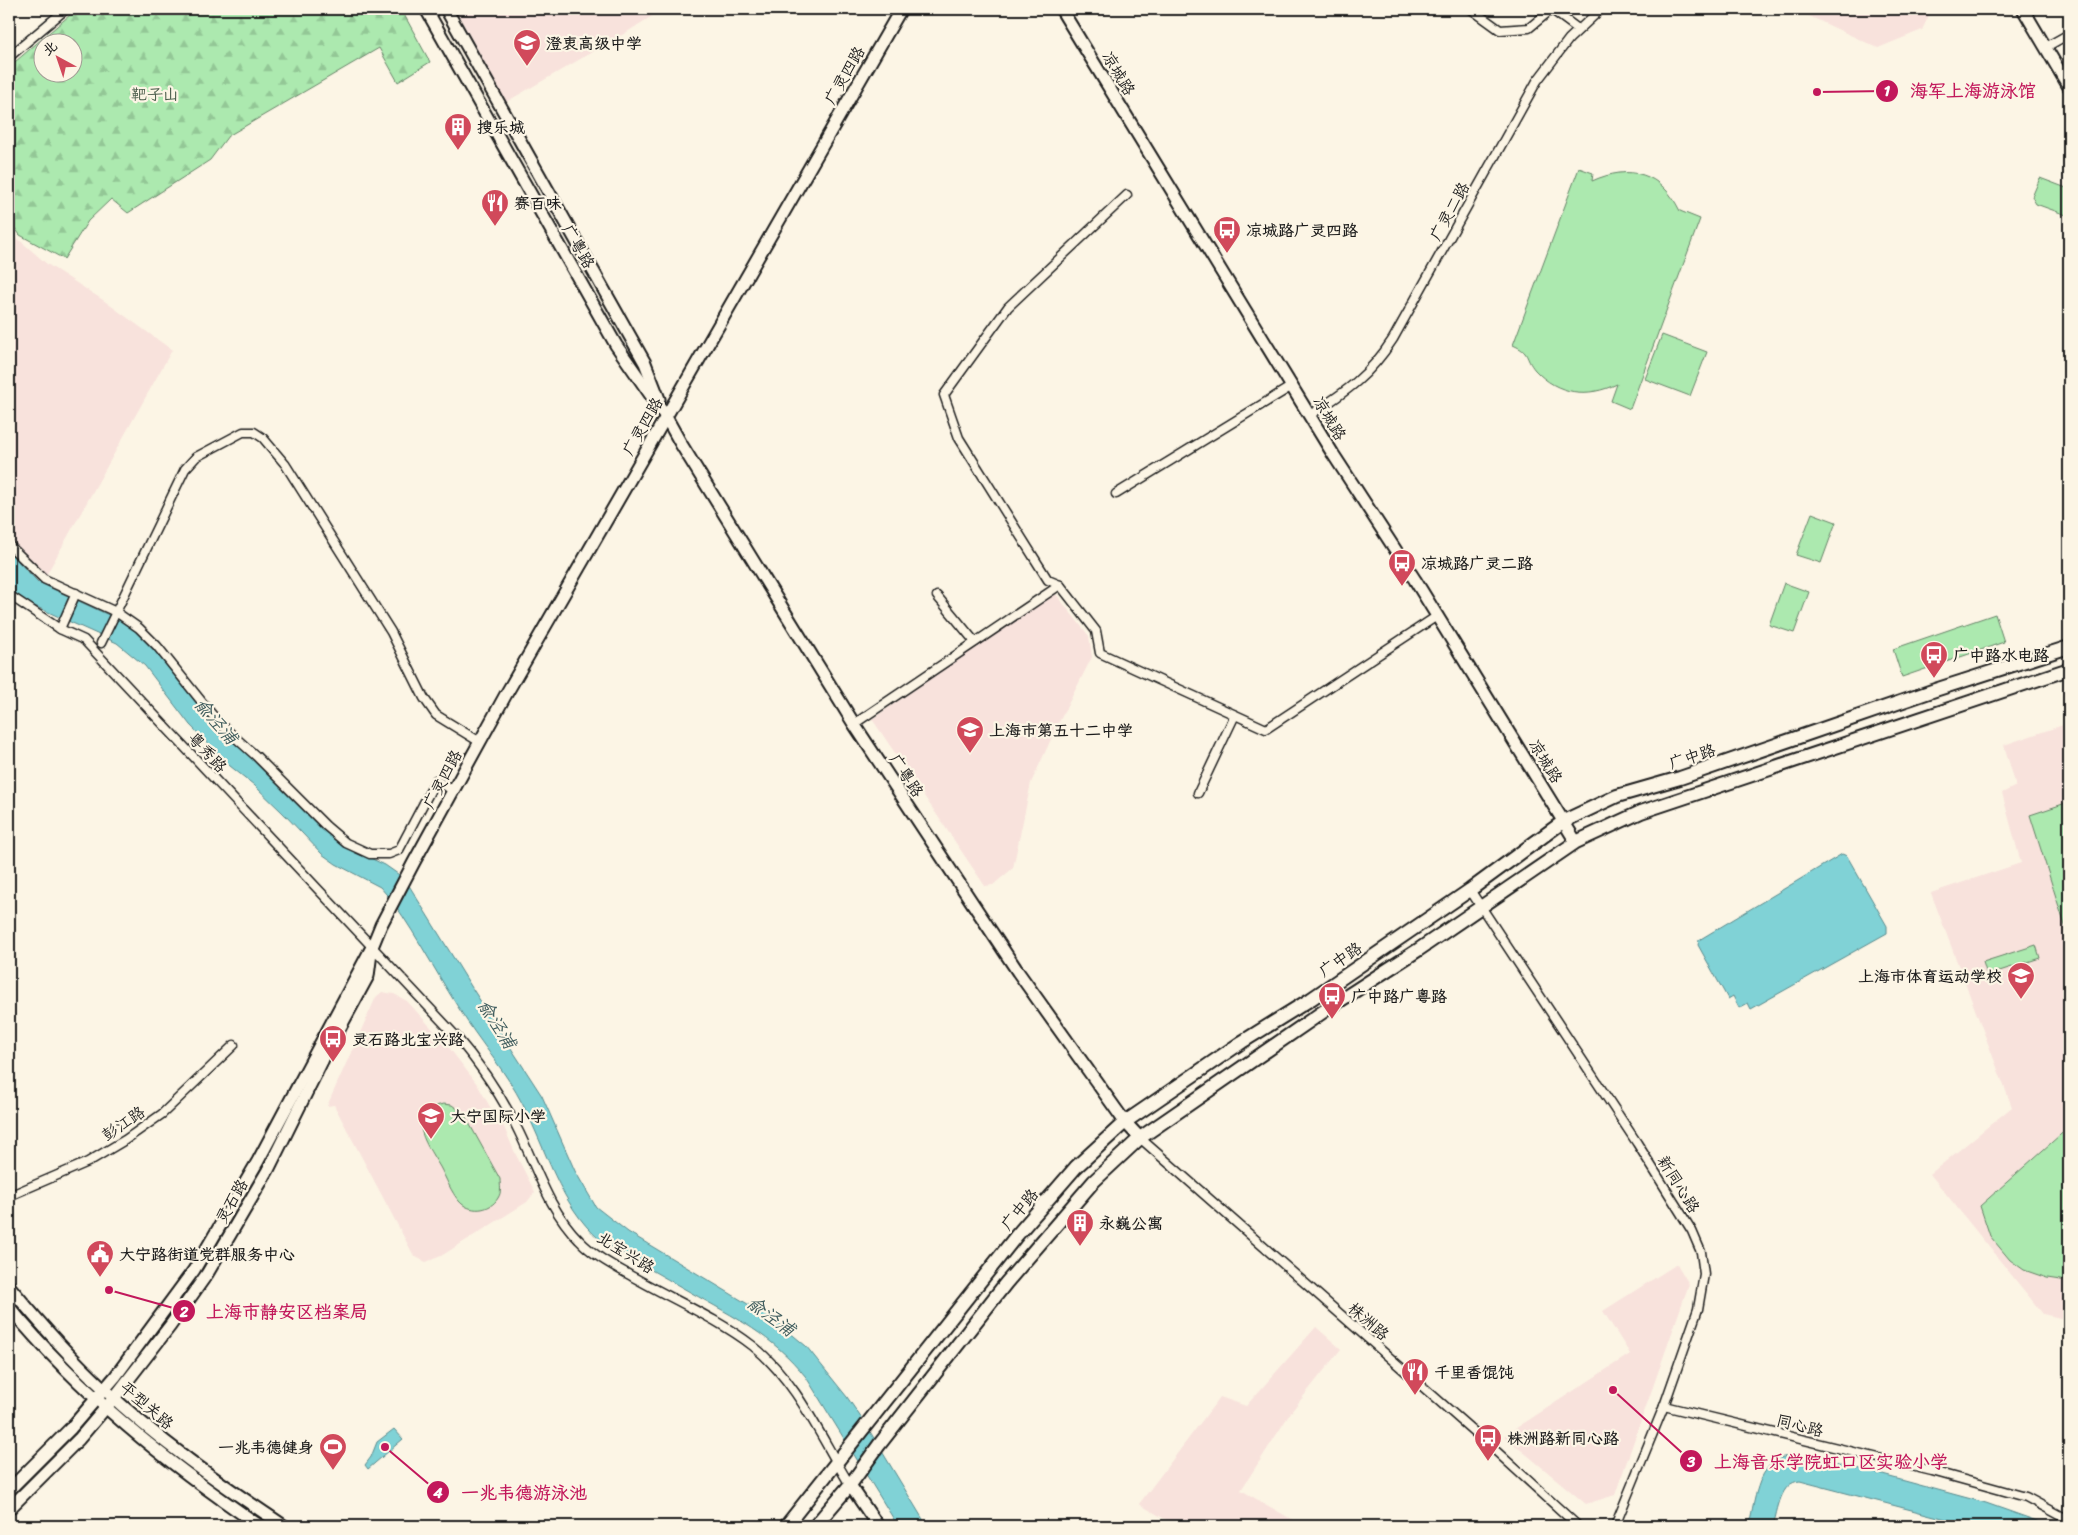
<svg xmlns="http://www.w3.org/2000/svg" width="2078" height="1535" viewBox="0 0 2078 1535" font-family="Sriracha,'LXGW WenKai TC',sans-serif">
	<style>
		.built { fill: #f8e2dc }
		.forest { fill: url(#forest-firs); stroke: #648266; fill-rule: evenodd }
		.pitch { fill: #ace9af; stroke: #648266 }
		.water { fill: #80d2d6; stroke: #58898c }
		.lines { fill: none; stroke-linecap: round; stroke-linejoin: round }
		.street-casing { stroke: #1c1c1c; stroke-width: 11 }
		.secondary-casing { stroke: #1c1c1c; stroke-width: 15 }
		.primary-casing { stroke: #1c1c1c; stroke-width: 16 }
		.street { stroke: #fcf5e5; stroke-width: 8 }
		.secondary { stroke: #fcf5e5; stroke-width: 11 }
		.primary { stroke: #fcf5e5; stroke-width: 12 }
		.labels { text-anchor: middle; stroke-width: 4.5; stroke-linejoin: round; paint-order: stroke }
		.poi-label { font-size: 16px; font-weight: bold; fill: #1c1c1c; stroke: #fcf5e5; text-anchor: start }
		.street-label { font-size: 16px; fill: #1c1c1c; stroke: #fcf5e5 }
		.park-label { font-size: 16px; fill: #475a48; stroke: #fcf5e5 }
		.water-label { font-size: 18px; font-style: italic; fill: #3f5c5d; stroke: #fcf5e5 }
		.leader { fill: none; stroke: #c2185b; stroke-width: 2 }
		.callout-dot { fill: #c2185b; stroke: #fcf5e5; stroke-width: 2 }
		.mark-label { font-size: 15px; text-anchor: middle; font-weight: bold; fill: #fff }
		.callout-label { font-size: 18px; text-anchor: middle; font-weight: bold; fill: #c2185b; stroke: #fcf5e5; stroke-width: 4.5; stroke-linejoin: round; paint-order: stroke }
	</style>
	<defs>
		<pattern id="forest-firs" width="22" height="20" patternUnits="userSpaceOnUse" patternTransform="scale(1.25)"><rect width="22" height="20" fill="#ace9af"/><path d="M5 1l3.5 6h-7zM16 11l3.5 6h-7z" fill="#93c796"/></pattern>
	</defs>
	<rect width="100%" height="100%" fill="#fcf5e5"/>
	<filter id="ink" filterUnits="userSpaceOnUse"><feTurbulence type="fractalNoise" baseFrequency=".02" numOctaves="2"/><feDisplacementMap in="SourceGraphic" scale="10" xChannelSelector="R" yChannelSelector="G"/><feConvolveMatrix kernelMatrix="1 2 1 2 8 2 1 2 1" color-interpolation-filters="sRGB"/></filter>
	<g filter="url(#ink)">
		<g class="built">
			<polygon points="455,9 663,9 627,32 506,102"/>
			<polygon points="1794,9 1932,9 1922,30 1878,48"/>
			<polygon points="9,231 47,264 103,300 172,350 44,579 9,544"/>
			<polygon points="1055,593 1089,636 1092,657 1058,724 1031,783 1013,868 993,885 985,886 872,719"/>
			<polygon points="2069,723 2069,1320 2043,1314 1930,1174 2012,1107 1931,893 2021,863 2002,793 2016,786 2004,745"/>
			<polygon points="382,992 394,994 407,1001 447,1045 477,1084 489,1105 504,1127 515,1153 535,1192 527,1202 441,1256 426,1262 414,1256 334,1105 327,1106 376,997"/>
			<polygon points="1677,1264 1689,1284 1615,1495 1586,1504 1504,1436 1630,1354 1603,1311"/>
			<polygon points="1316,1327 1341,1349 1291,1412 1241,1490 1303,1526 1177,1526 1139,1504 1220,1397 1246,1406"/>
		</g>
		<path class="forest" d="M 77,9 L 401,9 L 430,62 L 398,82 L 379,48 L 228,136 L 210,160 L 128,213 L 111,199 L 88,221 L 64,259 L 20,235 L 9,220 L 9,67 ZM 42,42 L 72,42 L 72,72 L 42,72 Z"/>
		<g class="pitch">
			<path d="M 1579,168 L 1593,173 L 1592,181 C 1630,164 1661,172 1680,211 L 1700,219 L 1630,409 L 1611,401 L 1617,384 C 1588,398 1558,395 1535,370 C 1524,357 1531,353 1513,345 Z"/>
			<polygon points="2040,178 2069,189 2069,216 2036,204 2032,197"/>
			<polygon points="1662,335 1707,352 1690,396 1645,379"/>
			<polygon points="1812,513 1836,522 1821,563 1796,555"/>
			<polygon points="1784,583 1809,592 1794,633 1769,625"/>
			<polygon points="1995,614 2004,642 1902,677 1893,649"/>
			<polygon points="2069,802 2069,931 2067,932 2030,815"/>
			<polygon points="2036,945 2040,958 1987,975 1983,962"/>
			<path d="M 443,1104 L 452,1105 L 464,1114 L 500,1179 C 500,1186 502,1192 498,1198 C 490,1212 469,1213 459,1201 C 451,1192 446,1178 440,1167 C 427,1145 403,1114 443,1104 Z"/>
			<polygon points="2069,1127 2069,1281 2067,1281 2047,1278 2024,1270 2010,1260 1990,1236 1980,1206"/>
		</g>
		<g class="water">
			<path d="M 9,552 L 38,582 L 130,625 L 143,635 L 176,676 L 327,833 L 353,850 L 385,865 L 405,879 L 474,991 L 542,1096 L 575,1171 L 596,1207 L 628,1232 L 776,1321 L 806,1346 L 847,1397 L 866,1425 L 927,1526 L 898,1526 L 806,1377 C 772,1335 736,1318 690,1292 C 660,1275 630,1258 600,1240 C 559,1204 547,1150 522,1103 C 507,1074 485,1048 467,1021 C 441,982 420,940 393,902 L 380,887 L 336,864 L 322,854 L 283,813 L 254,785 L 230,766 L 190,725 L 145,666 L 117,643 L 28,603 L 9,588 Z"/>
			<polygon points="1842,854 1847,856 1887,926 1887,933 1751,1009 1748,1003 1739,1008 1733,996 1728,999 1698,945 1699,940"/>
			<polygon points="394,1429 403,1439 368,1469 365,1465 371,1457 377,1442"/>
			<path d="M 1798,1455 L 1816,1457 L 1986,1503 L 2051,1526 L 1973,1526 L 1800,1481 C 1780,1482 1778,1510 1773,1526 L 1749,1526 C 1754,1506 1756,1474 1775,1461 C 1781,1456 1790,1456 1798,1455 Z"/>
		</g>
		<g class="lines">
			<defs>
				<g id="street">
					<polyline points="1471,9 1500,30 1529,28 1552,9"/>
					<polyline points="1551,9 1578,29"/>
					<polyline points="2046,47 2069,34"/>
					<polyline points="9,57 66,9"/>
					<polyline points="1127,195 1008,307 944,395 959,438 1048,580 1060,585 1096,631 1100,653 1266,729 1437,616"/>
					<path d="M 1310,415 C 1347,391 1369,376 1393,339 L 1537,81 L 1569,39 L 1601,9"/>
					<polyline points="1116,494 1292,386"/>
					<polyline points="9,545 44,579 116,612 185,469 196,457 243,432 254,432 263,438 285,464 391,632 424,698 436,715 480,742"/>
					<path d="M 9,595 L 60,629 L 84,640 L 454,1034 C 480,1064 502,1096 519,1132 C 537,1169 549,1210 579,1240 C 595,1257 616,1267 635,1278 C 674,1300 718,1319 753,1346 C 797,1381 821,1438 850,1485"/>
					<polyline points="937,596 975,642"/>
					<polyline points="60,629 76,593"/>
					<polyline points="101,643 116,612 139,628 157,646 218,722 256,756 326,826 346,843 370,854 389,854 399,850 436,780 454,791"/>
					<polyline points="854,724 1060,585"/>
					<polyline points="1198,793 1235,715"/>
					<polyline points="1470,890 1637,1143 1692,1231 1701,1252 1704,1274 1698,1309 1664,1406 1615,1526"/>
					<polyline points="1140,1138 1497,1452 1578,1526"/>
					<polyline points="9,1196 88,1162 125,1140 162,1114 234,1045"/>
					<polyline points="1664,1406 1932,1471 2026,1497 2069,1520"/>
				</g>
				<g id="secondary">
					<polyline points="426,9 616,345 666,417 681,444 854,724 1018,972 1125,1122 1140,1138"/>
					<polyline points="446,9 645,363 659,399"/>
					<polyline points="1061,9 1333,454 1415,580 1576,842"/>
					<polyline points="2023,9 2069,87"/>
					<path d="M 9,1286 C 38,1321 68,1356 102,1387 C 157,1440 221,1484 284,1526"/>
					<path d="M 9,1307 C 81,1394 167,1463 260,1526"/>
					<polyline points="850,1485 878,1526"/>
					<polyline points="9,1490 71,1428 115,1377 194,1270 258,1161 372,947 381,925 414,862 505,696 901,9"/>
					<polyline points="9,1509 79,1439 114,1398 170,1326 207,1274 268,1170 323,1059 368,976 371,953"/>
				</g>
				<g id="primary">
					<polyline points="786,1526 1017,1235 1076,1167 1125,1122 1242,1042 1311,999 1470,890 1564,821 1617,796 1680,778 1935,690 2069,647"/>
					<polyline points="815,1526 850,1485 879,1445 1006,1283 1094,1181 1140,1138 1327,1009 1418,950 1576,842 1641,812 2069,669"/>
				</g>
			</defs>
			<use href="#street" class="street-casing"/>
			<use href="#secondary" class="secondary-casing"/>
			<use href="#primary" class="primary-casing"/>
			<use href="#street" class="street"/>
			<use href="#secondary" class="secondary"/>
			<use href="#primary" class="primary"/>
		</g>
	</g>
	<defs>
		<symbol id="school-pin" viewBox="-11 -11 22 30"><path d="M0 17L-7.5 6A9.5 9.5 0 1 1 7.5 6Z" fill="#d1495b" stroke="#fcf5e5"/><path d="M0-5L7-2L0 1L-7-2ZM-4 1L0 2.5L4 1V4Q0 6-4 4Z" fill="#fff"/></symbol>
		<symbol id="building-pin" viewBox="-11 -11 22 30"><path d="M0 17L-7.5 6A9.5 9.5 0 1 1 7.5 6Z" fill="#d1495b" stroke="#fcf5e5"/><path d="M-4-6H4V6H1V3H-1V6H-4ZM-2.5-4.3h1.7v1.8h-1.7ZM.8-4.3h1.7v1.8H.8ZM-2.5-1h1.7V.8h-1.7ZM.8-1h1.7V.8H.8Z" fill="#fff"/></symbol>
		<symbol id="restaurant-pin" viewBox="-11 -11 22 30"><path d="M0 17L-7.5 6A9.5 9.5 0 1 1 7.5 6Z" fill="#d1495b" stroke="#fcf5e5"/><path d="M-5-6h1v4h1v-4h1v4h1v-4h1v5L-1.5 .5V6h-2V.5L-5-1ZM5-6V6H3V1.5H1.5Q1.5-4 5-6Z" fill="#fff"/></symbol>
		<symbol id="bus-pin" viewBox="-11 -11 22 30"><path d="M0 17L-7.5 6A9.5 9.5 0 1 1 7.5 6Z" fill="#d1495b" stroke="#fcf5e5"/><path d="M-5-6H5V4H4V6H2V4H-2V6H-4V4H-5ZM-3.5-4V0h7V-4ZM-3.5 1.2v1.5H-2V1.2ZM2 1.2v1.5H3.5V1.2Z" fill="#fff"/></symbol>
		<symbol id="civic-pin" viewBox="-11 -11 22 30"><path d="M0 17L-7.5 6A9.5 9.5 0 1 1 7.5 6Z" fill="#d1495b" stroke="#fcf5e5"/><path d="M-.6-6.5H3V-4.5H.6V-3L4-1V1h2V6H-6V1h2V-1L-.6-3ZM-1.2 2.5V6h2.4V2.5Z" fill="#fff"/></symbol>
		<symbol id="stadium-pin" viewBox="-11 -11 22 30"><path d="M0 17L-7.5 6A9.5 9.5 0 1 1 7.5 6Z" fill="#d1495b" stroke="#fcf5e5"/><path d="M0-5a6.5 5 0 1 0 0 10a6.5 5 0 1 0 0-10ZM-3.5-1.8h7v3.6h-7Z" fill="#fff"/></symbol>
	</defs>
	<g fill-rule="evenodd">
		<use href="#school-pin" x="511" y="27" width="32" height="43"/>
		<use href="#building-pin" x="442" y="111" width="32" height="43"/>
		<use href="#restaurant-pin" x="479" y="187" width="32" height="43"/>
		<use href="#bus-pin" x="1211" y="214" width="32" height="43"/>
		<use href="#bus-pin" x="1386" y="547" width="32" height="43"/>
		<use href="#bus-pin" x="1918" y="639" width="32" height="43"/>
		<use href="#school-pin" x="954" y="714" width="32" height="43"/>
		<use href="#school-pin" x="2005" y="960" width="32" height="43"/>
		<use href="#bus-pin" x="1316" y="980" width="32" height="43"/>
		<use href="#bus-pin" x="317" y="1023" width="32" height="43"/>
		<use href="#school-pin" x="415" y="1100" width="32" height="43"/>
		<use href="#building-pin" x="1064" y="1207" width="32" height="43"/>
		<use href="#civic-pin" x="84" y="1238" width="32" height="43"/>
		<use href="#restaurant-pin" x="1399" y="1356" width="32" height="43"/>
		<use href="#bus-pin" x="1472" y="1422" width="32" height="43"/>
		<use href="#stadium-pin" x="317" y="1431" width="32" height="43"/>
	</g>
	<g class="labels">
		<g class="poi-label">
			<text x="546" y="49">澄衷高级中学</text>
			<text x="477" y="133">搜乐城</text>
			<text x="514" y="209">赛百味</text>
			<text x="1246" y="236">凉城路广灵四路</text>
			<text x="1421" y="569">凉城路广灵二路</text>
			<text x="1953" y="661">广中路水电路</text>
			<text x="989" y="736">上海市第五十二中学</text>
			<text x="2002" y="982" text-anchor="end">上海市体育运动学校</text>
			<text x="1351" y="1002">广中路广粤路</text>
			<text x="352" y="1045">灵石路北宝兴路</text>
			<text x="450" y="1122">大宁国际小学</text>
			<text x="1099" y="1229">永巍公寓</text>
			<text x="119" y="1260">大宁路街道党群服务中心</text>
			<text x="1434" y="1378">千里香馄饨</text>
			<text x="1507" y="1444">株洲路新同心路</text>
			<text x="314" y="1453" text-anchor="end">一兆韦德健身</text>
		</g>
		<g class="street-label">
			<text transform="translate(1119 73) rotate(59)" y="6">凉城路</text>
			<text transform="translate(844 75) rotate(-60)" y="6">广灵四路</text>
			<text transform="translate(1449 211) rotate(-61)" y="6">广灵二路</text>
			<text transform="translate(579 246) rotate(60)" y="6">广粤路</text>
			<text transform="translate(1330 418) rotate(59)" y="6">凉城路</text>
			<text transform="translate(642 426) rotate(-60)" y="6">广灵四路</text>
			<text transform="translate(208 752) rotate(47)" y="6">粤秀路</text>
			<text transform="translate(1692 756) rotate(-18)" y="6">广中路</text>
			<text transform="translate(1546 761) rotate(58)" y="6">凉城路</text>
			<text transform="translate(907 775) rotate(57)" y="6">广粤路</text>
			<text transform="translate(442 779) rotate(-62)" y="6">广灵四路</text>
			<text transform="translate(1340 959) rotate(-34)" y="6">广中路</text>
			<text transform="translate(123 1123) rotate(-34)" y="6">彭江路</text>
			<text transform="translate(1679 1184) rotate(58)" y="6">新同心路</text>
			<text transform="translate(231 1201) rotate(-60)" y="6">灵石路</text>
			<text transform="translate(1019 1209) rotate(-50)" y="6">广中路</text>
			<text transform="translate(626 1252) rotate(32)" y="6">北宝兴路</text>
			<text transform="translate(1369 1321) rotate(41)" y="6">株洲路</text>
			<text transform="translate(147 1405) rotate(40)" y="6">平型关路</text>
			<text transform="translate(1800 1425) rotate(14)" y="6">同心路</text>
		</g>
		<g class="park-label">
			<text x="155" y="100">靶子山</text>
		</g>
		<g class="water-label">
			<text transform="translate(216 721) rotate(49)" y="6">俞泾浦</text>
			<text transform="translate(497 1024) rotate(58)" y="6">俞泾浦</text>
			<text transform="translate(771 1316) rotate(36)" y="6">俞泾浦</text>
		</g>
	</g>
	<path class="leader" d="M1817 92L1887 91M109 1290L184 1311M1613 1390L1691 1461M385 1447L438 1492"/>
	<g class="callout-dot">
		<circle cx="1817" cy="92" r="5"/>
		<circle cx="109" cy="1290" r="5"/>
		<circle cx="1613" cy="1390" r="5"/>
		<circle cx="385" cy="1447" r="5"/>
		<circle cx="1887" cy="91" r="12"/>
		<circle cx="184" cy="1311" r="12"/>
		<circle cx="1691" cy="1461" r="12"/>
		<circle cx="438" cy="1492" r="12"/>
	</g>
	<g class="mark-label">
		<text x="1887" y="96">1</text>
		<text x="184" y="1317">2</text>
		<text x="1691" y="1467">3</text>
		<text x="438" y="1498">4</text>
	</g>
	<g class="callout-label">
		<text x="1973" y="97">海军上海游泳馆</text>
		<text x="287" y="1318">上海市静安区档案局</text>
		<text x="1831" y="1468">上海音乐学院虹口区实验小学</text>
		<text x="524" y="1499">一兆韦德游泳池</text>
	</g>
	<rect width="2078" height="1535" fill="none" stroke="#fcf5e5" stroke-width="30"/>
	<rect x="15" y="15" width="2048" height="1505" fill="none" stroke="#1c1c1c" stroke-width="2" filter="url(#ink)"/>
	<g transform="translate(58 58) rotate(320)"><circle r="24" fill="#fcf5e5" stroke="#a29e95"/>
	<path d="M0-4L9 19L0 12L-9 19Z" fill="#d1495b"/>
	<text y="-8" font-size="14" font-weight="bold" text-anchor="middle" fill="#1c1c1c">北</text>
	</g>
</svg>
